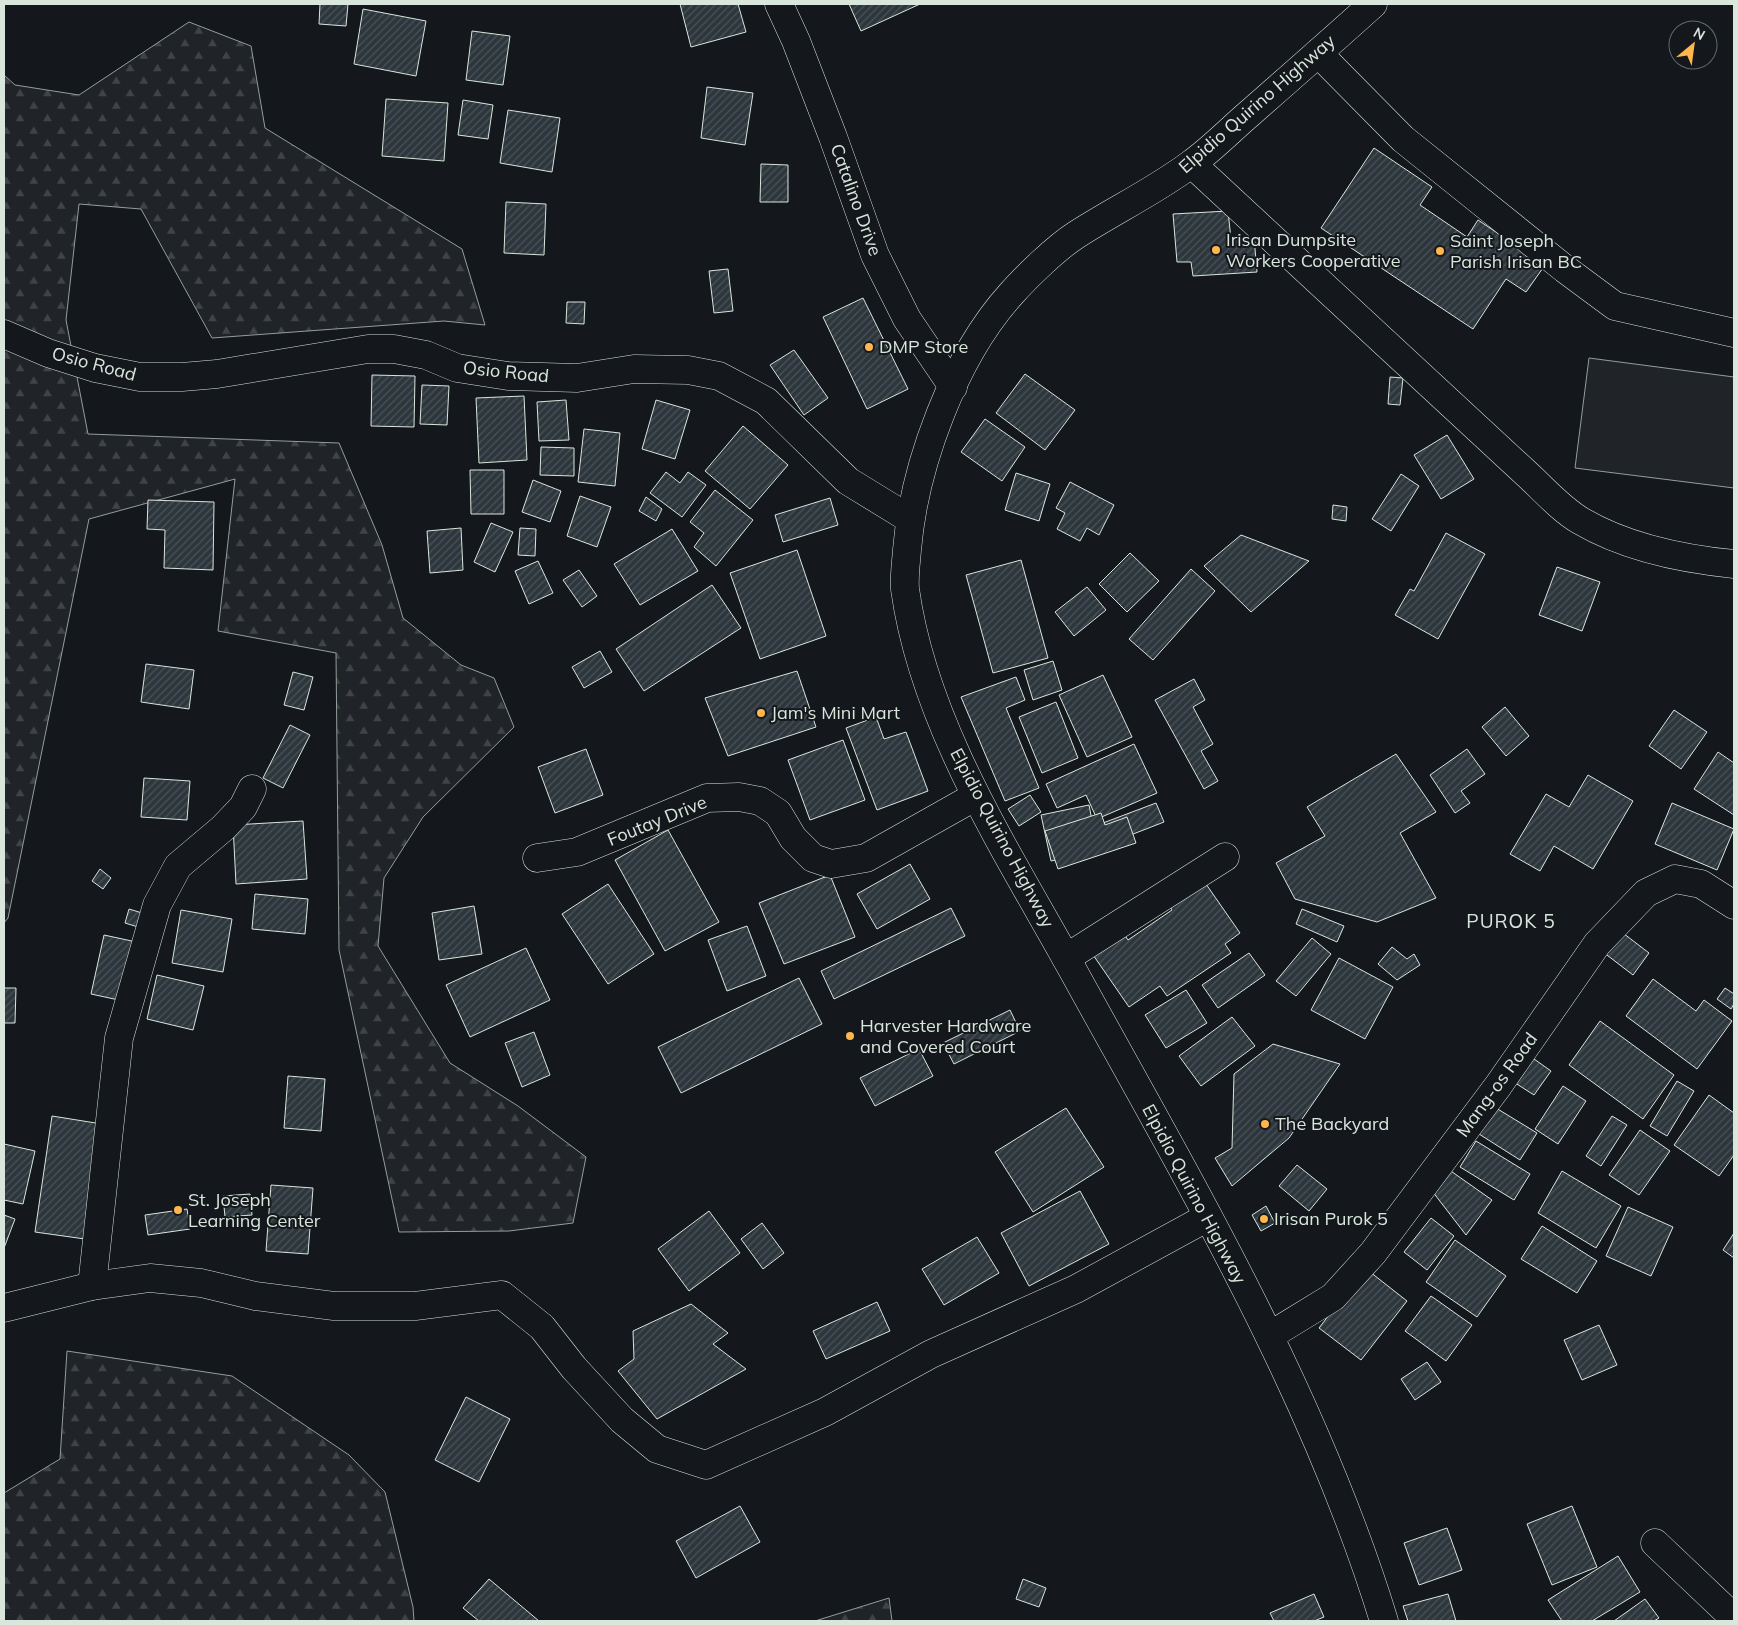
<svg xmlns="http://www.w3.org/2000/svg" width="1738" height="1625" viewBox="0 0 1738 1625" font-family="Mulish,sans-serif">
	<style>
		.grass { fill: #202428; stroke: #939e99 }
		.forest { fill: url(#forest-firs); stroke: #939e99 }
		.building { fill: url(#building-hatch); stroke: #d8e6dc }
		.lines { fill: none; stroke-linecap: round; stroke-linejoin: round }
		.minor-casing { stroke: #d8e6dc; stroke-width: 29 }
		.highway-casing { stroke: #d8e6dc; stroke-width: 29 }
		.minor { stroke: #14181c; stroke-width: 28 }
		.highway { stroke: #14181c; stroke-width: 28 }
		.poi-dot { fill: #ffb74d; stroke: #14181c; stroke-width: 2 }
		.labels { text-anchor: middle; stroke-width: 4; stroke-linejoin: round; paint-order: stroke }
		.street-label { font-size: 18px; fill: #d8e6dc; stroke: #14181c }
		.poi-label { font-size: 18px; fill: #d8e6dc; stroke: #14181c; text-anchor: start }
		.neighbourhood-label { font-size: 19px; letter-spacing: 1px; fill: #d8e6dc; stroke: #14181c }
	</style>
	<defs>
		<pattern id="forest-firs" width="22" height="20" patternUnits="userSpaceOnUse" patternTransform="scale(1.25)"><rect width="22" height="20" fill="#202428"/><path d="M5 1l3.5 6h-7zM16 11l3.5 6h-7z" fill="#404447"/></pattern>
		<pattern id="building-hatch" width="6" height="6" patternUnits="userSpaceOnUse" patternTransform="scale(1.25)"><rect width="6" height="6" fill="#2c363c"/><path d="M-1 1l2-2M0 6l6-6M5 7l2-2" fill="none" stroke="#4a5358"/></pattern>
	</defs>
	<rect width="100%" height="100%" fill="#14181c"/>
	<polygon class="grass" points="1589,358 1734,377 1734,488 1575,468"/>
	<g class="forest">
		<polygon points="189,22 251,46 265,128 462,249 485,325 444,321 212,338 141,209 79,204 66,320 88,434 339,443 382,545 403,618 461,665 494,678 514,727 423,817 384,878 378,946 450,1063 518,1106 586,1157 573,1223 509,1231 399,1232 339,950 336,653 218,631 235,479 89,519 8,918 4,923 4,75 15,85 79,95"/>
		<polygon points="67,1351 232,1376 349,1455 385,1492 413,1607 414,1621 4,1621 4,1493 60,1459"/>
		<polygon points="889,1598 892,1621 815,1621"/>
	</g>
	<g class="building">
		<polygon points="320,4 348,4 346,26 319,24"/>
		<polygon points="680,4 738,4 746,32 691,47"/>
		<polygon points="849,4 920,4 861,31"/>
		<polygon points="363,9 426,21 416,76 354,64"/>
		<polygon points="472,31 510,36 503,85 466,80"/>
		<polygon points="707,87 753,93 745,145 701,138"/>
		<polygon points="386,99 448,103 444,161 382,156"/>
		<polygon points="463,100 493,105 488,139 458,135"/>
		<polygon points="508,110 560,118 552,172 500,163"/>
		<polygon points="1374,148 1432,187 1420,205 1467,237 1478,220 1545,265 1526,292 1506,279 1473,329 1321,228"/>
		<polygon points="761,164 788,165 788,202 760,202"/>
		<polygon points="506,202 546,204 544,255 504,253"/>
		<polygon points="1228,211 1231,239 1254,237 1257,272 1193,276 1191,262 1177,262 1173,214"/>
		<polygon points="728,269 733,311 714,313 709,271"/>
		<polygon points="863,298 908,389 867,409 823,317"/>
		<polygon points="567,302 585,302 584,324 566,323"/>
		<polygon points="794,350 828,398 804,415 770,365"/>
		<polygon points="1025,374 1075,410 1045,450 996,413"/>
		<polygon points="372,375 415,376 414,427 371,426"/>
		<polygon points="1390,377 1403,378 1400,405 1388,404"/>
		<polygon points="422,385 449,386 447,425 420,424"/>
		<polygon points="524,396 527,460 479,463 476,398"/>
		<polygon points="566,400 569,440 539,441 537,402"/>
		<polygon points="656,400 690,410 675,459 642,449"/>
		<polygon points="985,419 1025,447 1002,481 961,452"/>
		<polygon points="743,426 788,465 750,509 705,471"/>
		<polygon points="584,429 620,433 615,486 578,482"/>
		<polygon points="1447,435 1474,479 1441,499 1414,455"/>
		<polygon points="541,447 574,448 574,476 540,475"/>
		<polygon points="470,470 504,470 504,514 471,514"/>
		<polygon points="666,472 680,483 688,472 706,485 682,517 650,493"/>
		<polygon points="1016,473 1050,484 1039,521 1005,510"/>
		<polygon points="1401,474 1419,486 1391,531 1372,519"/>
		<polygon points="533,480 561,491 550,522 522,512"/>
		<polygon points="1070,482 1114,505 1099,535 1087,528 1080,541 1057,529 1065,513 1056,508"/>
		<polygon points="715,490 753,520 716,566 694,547 704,533 690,522"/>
		<polygon points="580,496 611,507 597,547 567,536"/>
		<polygon points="646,497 662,509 656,521 639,511"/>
		<polygon points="830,498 838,525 783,542 775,515"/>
		<polygon points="148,500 214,502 213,570 164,568 165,530 147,529"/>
		<polygon points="1333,505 1347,507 1346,521 1332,519"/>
		<polygon points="491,523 513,532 495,572 474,562"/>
		<polygon points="461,528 463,570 430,573 427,531"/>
		<polygon points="520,528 536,529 535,556 518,555"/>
		<polygon points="672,529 698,571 640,605 614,564"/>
		<polygon points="1446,533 1485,554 1438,639 1395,615 1410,589 1414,591"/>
		<polygon points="1241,535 1309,561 1251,612 1204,566"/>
		<polygon points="797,550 826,636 760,659 730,573"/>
		<polygon points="1130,553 1159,581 1127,612 1099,584"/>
		<polygon points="1021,560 1048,658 993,673 966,575"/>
		<polygon points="538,561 553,593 529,604 515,571"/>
		<polygon points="1557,567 1600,582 1582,631 1539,615"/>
		<polygon points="1191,569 1215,591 1153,660 1129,639"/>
		<polygon points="579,570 597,596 582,607 563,580"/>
		<polygon points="712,585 741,628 644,691 616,649"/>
		<polygon points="1087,587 1106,610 1074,636 1055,612"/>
		<polygon points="600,651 612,672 584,688 572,667"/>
		<polygon points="1053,661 1062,690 1033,700 1024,670"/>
		<polygon points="146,664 194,670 189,709 141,702"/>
		<polygon points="797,671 816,727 728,756 705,698"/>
		<polygon points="293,672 313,677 304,710 284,705"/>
		<polygon points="1103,675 1132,737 1087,757 1059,695"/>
		<polygon points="1016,677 1025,700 1006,708 1039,788 1005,801 961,697"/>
		<polygon points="1194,679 1205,700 1193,707 1213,744 1201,751 1218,781 1204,789 1155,700"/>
		<polygon points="1056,702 1078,758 1042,773 1019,717"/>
		<polygon points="1505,707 1529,736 1506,756 1482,727"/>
		<polygon points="1674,710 1707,732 1681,769 1649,746"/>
		<polygon points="876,717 884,739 906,732 928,791 877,810 846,728"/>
		<polygon points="290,725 310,735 283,788 263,778"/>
		<polygon points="843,740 865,800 810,820 788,760"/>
		<polygon points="1134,744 1157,793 1097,819 1086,795 1057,808 1046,784"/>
		<polygon points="586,749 603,795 555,813 538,767"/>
		<polygon points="1467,749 1485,774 1461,791 1470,803 1455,813 1430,775"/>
		<polygon points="1718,752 1734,763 1734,815 1694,789"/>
		<polygon points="1396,754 1436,812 1400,833 1436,898 1377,922 1295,899 1276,863 1325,836 1307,807"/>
		<polygon points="1588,775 1633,801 1593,869 1554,846 1540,871 1510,854 1546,794 1569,807"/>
		<polygon points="144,778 190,781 187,820 141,817"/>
		<polygon points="1030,795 1041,812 1019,826 1008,809"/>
		<polygon points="1156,803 1164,822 1110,843 1103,823"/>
		<polygon points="1672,803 1734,829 1717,870 1655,844"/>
		<polygon points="1089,805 1098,851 1051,861 1041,815"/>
		<polygon points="1101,813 1105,825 1127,817 1136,843 1058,869 1045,831"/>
		<polygon points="303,821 307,879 236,884 233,825"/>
		<polygon points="668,830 719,922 665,951 615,860"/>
		<polygon points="910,864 930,899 877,929 857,894"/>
		<polygon points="100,869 111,878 103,889 92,881"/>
		<polygon points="1199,874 1240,933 1225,944 1231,953 1167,996 1160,986 1129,1007 1089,949 1120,928 1128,940 1172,910 1164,898"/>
		<polygon points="830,875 855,937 784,964 759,903"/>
		<polygon points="608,884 654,954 608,984 562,914"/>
		<polygon points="255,894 308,899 305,934 252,929"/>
		<polygon points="474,906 482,954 439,960 432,913"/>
		<polygon points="951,908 965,936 834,999 821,971"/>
		<polygon points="129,909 152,916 148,930 125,923"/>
		<polygon points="1302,909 1344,926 1337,942 1296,924"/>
		<polygon points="181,910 232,919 223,972 172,963"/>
		<polygon points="747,926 766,976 727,991 708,940"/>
		<polygon points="1619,930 1649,953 1633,975 1603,952"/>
		<polygon points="104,935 141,943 128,1002 91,994"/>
		<polygon points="1312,938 1331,954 1296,996 1276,981"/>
		<polygon points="1392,947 1407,959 1414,954 1420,965 1397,980 1378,964"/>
		<polygon points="526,948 550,1000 470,1037 446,985"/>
		<polygon points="1249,953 1265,975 1218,1008 1202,985"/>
		<polygon points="1339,958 1393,987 1365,1039 1311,1010"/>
		<polygon points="157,975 204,986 193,1030 147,1019"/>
		<polygon points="799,978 822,1024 681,1093 658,1047"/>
		<polygon points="1653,979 1696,1011 1704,1000 1732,1021 1697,1069 1626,1016"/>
		<polygon points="4,988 16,988 15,1023 4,1023"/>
		<polygon points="1725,988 1734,994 1734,1004 1731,1009 1717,999"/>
		<polygon points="1186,990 1207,1023 1166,1048 1145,1015"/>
		<polygon points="1010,1010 1020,1031 954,1064 943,1043"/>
		<polygon points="1232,1017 1255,1046 1201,1086 1179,1056"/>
		<polygon points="1600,1021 1674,1075 1643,1119 1569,1065"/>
		<polygon points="534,1032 550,1075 522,1087 505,1043"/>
		<polygon points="1273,1044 1340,1064 1289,1138 1232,1186 1215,1158 1232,1148 1234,1074"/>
		<polygon points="919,1049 933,1076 875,1106 860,1078"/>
		<polygon points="1527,1054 1551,1071 1534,1095 1509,1079"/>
		<polygon points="288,1076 325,1079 321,1131 284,1128"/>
		<polygon points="1677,1081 1694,1091 1667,1136 1650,1126"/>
		<polygon points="1563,1086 1586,1101 1558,1144 1535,1129"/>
		<polygon points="1709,1095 1734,1113 1734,1155 1719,1176 1674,1145"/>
		<polygon points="1066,1108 1104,1167 1033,1212 995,1152"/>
		<polygon points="1496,1108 1537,1133 1520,1160 1479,1134"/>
		<polygon points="52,1116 102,1124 85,1239 35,1232"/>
		<polygon points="1612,1116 1627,1125 1601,1166 1586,1156"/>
		<polygon points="1640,1130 1670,1151 1639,1195 1609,1175"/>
		<polygon points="1476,1141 1530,1174 1514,1200 1460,1167"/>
		<polygon points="4,1144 35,1151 23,1204 4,1200"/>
		<polygon points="1297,1165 1327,1189 1309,1211 1279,1186"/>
		<polygon points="1448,1169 1492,1200 1466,1235 1429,1187"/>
		<polygon points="1562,1171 1621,1206 1596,1248 1538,1213"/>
		<polygon points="271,1185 313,1188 308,1254 266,1251"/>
		<polygon points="1080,1191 1109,1244 1029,1286 1001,1233"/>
		<polygon points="250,1194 252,1215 225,1217 223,1196"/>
		<polygon points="1266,1206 1275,1223 1261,1231 1252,1215"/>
		<polygon points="1628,1207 1673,1227 1651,1276 1606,1256"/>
		<polygon points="187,1209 190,1229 148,1235 145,1215"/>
		<polygon points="709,1211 740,1253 689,1291 658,1249"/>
		<polygon points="4,1215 15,1219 4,1248"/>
		<polygon points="1431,1218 1454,1236 1427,1270 1404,1252"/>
		<polygon points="762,1223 784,1253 763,1269 741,1239"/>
		<polygon points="1542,1226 1597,1261 1577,1293 1521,1259"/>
		<polygon points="1734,1233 1734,1258 1723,1250"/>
		<polygon points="977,1237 999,1273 944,1305 922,1269"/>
		<polygon points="1455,1240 1506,1276 1477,1317 1426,1282"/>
		<polygon points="1365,1268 1407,1301 1361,1360 1319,1328"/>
		<polygon points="1431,1296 1472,1325 1446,1361 1405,1331"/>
		<polygon points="877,1302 890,1331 826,1359 813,1331"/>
		<polygon points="691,1304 728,1333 713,1344 746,1369 657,1419 618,1371 634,1359 633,1331"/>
		<polygon points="1599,1325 1617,1365 1582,1380 1564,1340"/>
		<polygon points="1427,1362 1441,1382 1415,1400 1401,1379"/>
		<polygon points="466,1397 510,1419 479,1482 435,1460"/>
		<polygon points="740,1506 760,1542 696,1578 676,1541"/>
		<polygon points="1572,1506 1597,1567 1552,1585 1527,1524"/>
		<polygon points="1447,1528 1462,1570 1419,1585 1404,1543"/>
		<polygon points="1618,1556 1640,1592 1592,1621 1562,1621 1548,1600"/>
		<polygon points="489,1579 539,1621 479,1621 463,1608"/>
		<polygon points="1023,1579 1046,1588 1039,1607 1016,1599"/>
		<polygon points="1314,1594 1324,1617 1314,1621 1274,1621 1270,1613"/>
		<polygon points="1448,1594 1456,1621 1408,1621 1403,1606"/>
		<polygon points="1645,1599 1659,1618 1654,1621 1614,1621"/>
	</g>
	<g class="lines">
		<defs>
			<g id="minor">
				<polyline points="779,4 796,41 833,137 875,255 907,319 953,387"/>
				<polyline points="1318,53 1403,139 1565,269 1615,306 1734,333"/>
				<path d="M 1192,164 L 1529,476 C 1545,491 1562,510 1581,521 C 1627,548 1683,559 1734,564"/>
				<polyline points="4,334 48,353 95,368 140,377 182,377 217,374 368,349 394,349 426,355 457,368 508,376 577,378 634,369 688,370 719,376 766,401 848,481 910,519"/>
				<polyline points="537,858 577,852 707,798 739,797 760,801 778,813 793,838 813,858 831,864 866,858 976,796"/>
				<polyline points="1066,958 1225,857"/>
				<polyline points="92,1286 119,1038 157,905 178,866 223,828 243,807 252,789"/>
				<polyline points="4,1308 92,1286 150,1278 201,1283 255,1296 334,1306 415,1306 502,1295 542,1327 574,1368 622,1420 657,1449 706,1465 825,1412 931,1354 1076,1289 1208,1217"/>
				<polyline points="1271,1335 1333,1297 1373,1253 1498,1086 1597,944 1646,893 1675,879 1701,884 1734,905"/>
				<polyline points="1655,1543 1734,1618"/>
			</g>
			<path id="highway" d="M 1373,4 C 1332,41 1291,77 1250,113 C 1230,130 1212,149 1191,164 C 1155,191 1113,211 1076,235 C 1056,248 1027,276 1011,294 C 954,357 914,466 907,550 C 906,563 904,576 905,589 C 924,727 1010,856 1076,976 C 1191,1185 1314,1392 1384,1621"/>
		</defs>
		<use href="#minor" class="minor-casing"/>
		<use href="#highway" class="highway-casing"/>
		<use href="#minor" class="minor"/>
		<use href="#highway" class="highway"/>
	</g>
	<g class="poi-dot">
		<circle cx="1216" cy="250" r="5"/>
		<circle cx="1440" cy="251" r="5"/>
		<circle cx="869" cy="347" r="5"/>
		<circle cx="761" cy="713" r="5"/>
		<circle cx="850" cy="1036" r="5"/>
		<circle cx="1265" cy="1124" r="5"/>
		<circle cx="178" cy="1210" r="5"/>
		<circle cx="1264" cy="1219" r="5"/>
	</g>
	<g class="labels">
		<g class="street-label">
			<text transform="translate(1257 104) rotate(-41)" y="6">Elpidio Quirino Highway</text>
			<text transform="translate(856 200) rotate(70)" y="6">Catalino Drive</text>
			<text transform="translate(94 364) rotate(15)" y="6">Osio Road</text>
			<text transform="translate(506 372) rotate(6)" y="6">Osio Road</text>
			<text transform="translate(657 821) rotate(-22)" y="6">Foutay Drive</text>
			<text transform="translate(1002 838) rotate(62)" y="6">Elpidio Quirino Highway</text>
			<text transform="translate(1497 1085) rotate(-54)" y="6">Mang-os Road</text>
			<text transform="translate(1194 1194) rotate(62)" y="6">Elpidio Quirino Highway</text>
		</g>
		<g class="poi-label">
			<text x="1226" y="246">Irisan Dumpsite<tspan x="1226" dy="21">Workers Cooperative</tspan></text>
			<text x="1450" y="247">Saint Joseph<tspan x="1450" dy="21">Parish Irisan BC</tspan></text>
			<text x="879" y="353">DMP Store</text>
			<text x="771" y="719">Jam's Mini Mart</text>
			<text x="860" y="1032">Harvester Hardware<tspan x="860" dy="21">and Covered Court</tspan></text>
			<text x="1275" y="1130">The Backyard</text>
			<text x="188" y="1206">St. Joseph<tspan x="188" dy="21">Learning Center</tspan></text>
			<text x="1274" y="1225">Irisan Purok 5</text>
		</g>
		<g class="neighbourhood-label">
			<text x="1511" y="928">PUROK 5</text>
		</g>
	</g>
	<rect width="1738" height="1625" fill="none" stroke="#d8e6dc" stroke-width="10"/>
	<g transform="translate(1693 45) rotate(29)"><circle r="24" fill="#14181c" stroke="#626a69"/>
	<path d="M0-4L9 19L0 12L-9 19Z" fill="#ffb74d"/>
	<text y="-8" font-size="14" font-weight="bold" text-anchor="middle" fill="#d8e6dc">N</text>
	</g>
</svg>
